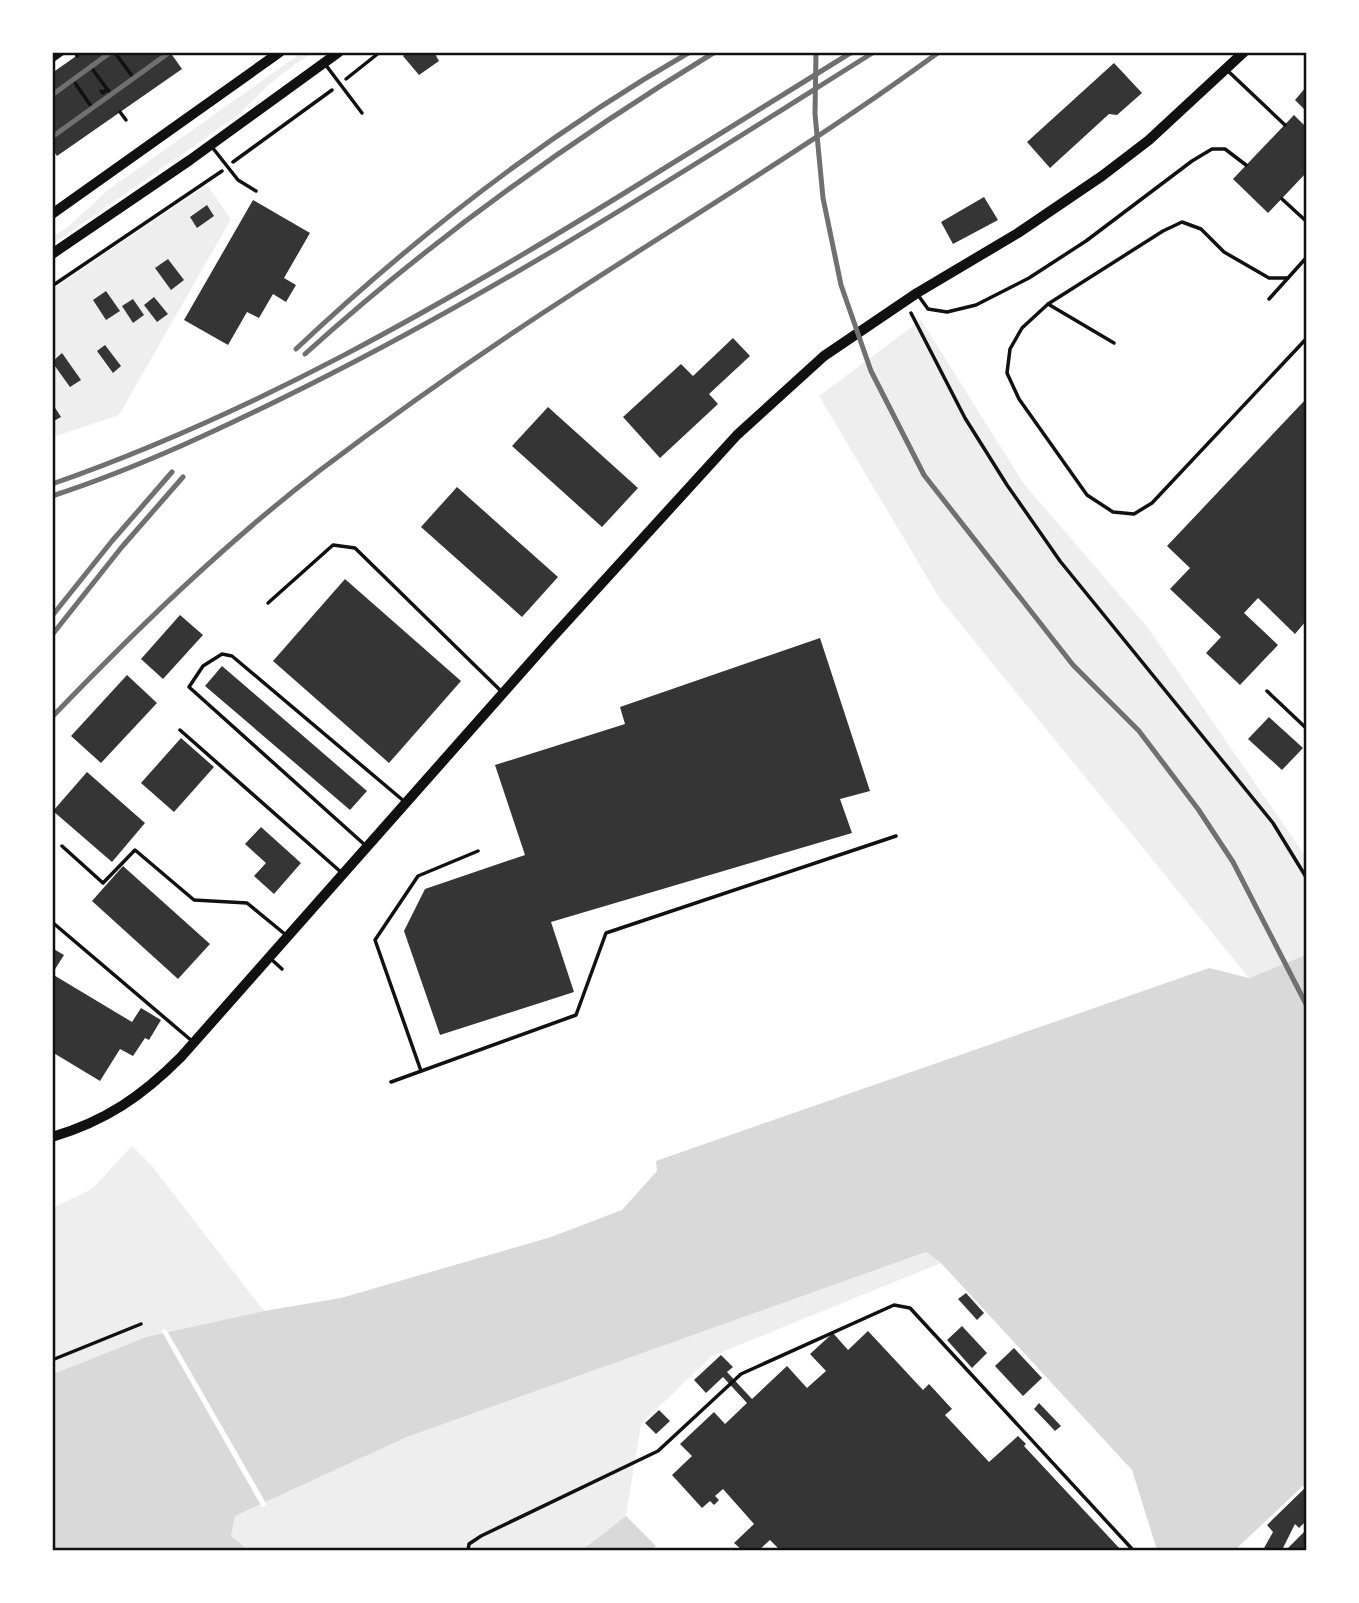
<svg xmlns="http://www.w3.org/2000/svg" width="1359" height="1603" viewBox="0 0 1359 1603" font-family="Overpass,sans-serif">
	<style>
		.green { fill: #eee }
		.water { fill: #d9d9d9 }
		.pier { fill: #fff }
		.building { fill: #353535 }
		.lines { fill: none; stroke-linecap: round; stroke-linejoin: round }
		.path { stroke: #111; stroke-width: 3.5 }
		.service { stroke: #111; stroke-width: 3.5 }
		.minor { stroke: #111; stroke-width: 7 }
		.tertiary { stroke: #111; stroke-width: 10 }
		.secondary { stroke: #111; stroke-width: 10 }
		.rail { stroke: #707070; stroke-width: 5 }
		.neatline { fill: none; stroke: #111; stroke-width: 2.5 }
	</style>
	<rect width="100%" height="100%" fill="#fff"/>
	<g class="green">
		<polygon points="301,53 307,53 308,55 269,84 237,116 53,244 53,237 70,225 108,190"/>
		<polygon points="207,185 231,219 119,415 53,437 53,289"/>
		<polygon points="921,320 1024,484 1148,628 1306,857 1306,955 1249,978 940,599 819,396"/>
		<polygon points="132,1146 152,1166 264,1311 146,1337 53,1374 52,1208 92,1189"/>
		<polygon points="926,1252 941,1263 712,1356 641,1424 626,1516 582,1550 248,1550 231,1536 235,1516 407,1437"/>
	</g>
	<g class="water">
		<polygon points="1306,955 1306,1483 1235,1550 1157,1550 1132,1470 941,1263 926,1252 407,1437 235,1516 231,1536 248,1550 53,1550 53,1374 146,1337 264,1311 341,1298 551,1237 622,1210 657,1171 656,1161 1209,968 1249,978"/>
		<polygon points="626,1516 656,1546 651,1550 582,1550"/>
	</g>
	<polygon class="pier" points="166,1329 267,1505 262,1507 161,1330"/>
	<g class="building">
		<polygon points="82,52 170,52 182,69 57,156 52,149 52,73"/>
		<polygon points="407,52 434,52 439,61 419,75 403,56"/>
		<polygon points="1114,63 1142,93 1117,115 1109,114 1050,168 1027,142"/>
		<polygon points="1306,87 1306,111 1295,100"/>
		<polygon points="1294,115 1306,127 1306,173 1268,213 1233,179"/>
		<polygon points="984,197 998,220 953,244 941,222"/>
		<polygon points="253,200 310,233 284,278 296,285 286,302 273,294 259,318 247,312 228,345 184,320"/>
		<polygon points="207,205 214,216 197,228 190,217"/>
		<polygon points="168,259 184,280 171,290 155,268"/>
		<polygon points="106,291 120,311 106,320 93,300"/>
		<polygon points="154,297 168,314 157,322 144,305"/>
		<polygon points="133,299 144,315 133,323 122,306"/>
		<polygon points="733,338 750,356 709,394 718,404 660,458 623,417 681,364 693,376"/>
		<polygon points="105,345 121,366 113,373 97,351"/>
		<polygon points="62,353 81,380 70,387 52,362"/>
		<polygon points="1306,399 1306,621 1295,634 1258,598 1244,613 1278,645 1240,685 1206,653 1221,637 1170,589 1190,568 1167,546"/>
		<polygon points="52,403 61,417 52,422"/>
		<polygon points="548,407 638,488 602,527 512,446"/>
		<polygon points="457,487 558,577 522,617 421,527"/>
		<polygon points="345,579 461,681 389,763 273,661"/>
		<polygon points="180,615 203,635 163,679 141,659"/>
		<polygon points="820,638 870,791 840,799 852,833 551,922 574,992 440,1035 404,931 425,889 525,855 495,765 625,724 620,707"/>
		<polygon points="222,666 367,791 350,810 205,686"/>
		<polygon points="127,675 157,703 101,763 71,736"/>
		<polygon points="1269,717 1303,748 1282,770 1248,739"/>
		<polygon points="181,738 214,767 174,812 141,783"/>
		<polygon points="87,772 145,823 112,862 53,811"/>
		<polygon points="261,827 301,863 274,894 254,876 266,863 245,844"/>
		<polygon points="123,866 210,944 178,979 92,901"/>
		<polygon points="52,948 64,955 52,974"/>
		<polygon points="52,974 132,1022 141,1008 161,1020 149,1040 145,1038 133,1056 120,1049 100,1081 52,1052"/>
		<polygon points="966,1293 984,1313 977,1320 958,1299"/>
		<polygon points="962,1326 987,1353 972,1368 947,1340"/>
		<polygon points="868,1331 923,1390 929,1384 952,1409 945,1415 989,1462 1018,1436 1026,1444 1024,1446 1121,1550 780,1550 770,1540 759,1550 742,1550 734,1543 754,1524 723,1489 715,1496 719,1500 714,1505 710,1501 702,1508 672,1475 692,1456 680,1444 714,1412 725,1424 747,1403 723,1377 706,1393 694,1380 721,1355 733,1367 727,1372 752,1399 787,1366 807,1388 826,1371 810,1354 833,1333 848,1350"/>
		<polygon points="1014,1348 1042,1378 1023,1396 995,1366"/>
		<polygon points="1039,1403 1061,1426 1055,1431 1034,1409"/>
		<polygon points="659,1410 670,1421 656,1434 645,1423"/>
		<polygon points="1306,1487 1306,1521 1299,1528 1295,1524 1282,1550 1263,1550 1273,1532 1267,1525"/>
		<polygon points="1306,1530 1306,1550 1286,1550"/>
	</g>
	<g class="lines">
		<g class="path">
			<polyline points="76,52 77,56"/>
			<polyline points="116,54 132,76"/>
			<polyline points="93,70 110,93"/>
			<polyline points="346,79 380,52"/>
			<polyline points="75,83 91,106"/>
			<polyline points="101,91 103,93 107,89"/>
			<polyline points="120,112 126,120"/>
			<polyline points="233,162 332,90"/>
			<polyline points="52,286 222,171"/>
			<polyline points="911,313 965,418 1007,485 1060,561 1273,823 1306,877"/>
			<polyline points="52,1360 141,1324"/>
		</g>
		<g class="service">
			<polyline points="325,64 362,113"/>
			<polyline points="1228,71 1285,125"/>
			<polyline points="212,147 238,180 256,191"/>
			<polyline points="1282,199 1306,221"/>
			<polyline points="1288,278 1269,278 1224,252 1201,229 1182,222 1163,231 1048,304 1022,328 1010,349 1007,373 1019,399 1087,495 1113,512 1134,514 1152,503 1306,339"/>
			<polyline points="918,295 928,309 947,312 976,305 1029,278 1086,241 1192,161 1212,149 1225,149 1246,165"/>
			<polyline points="1269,299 1306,258"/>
			<polyline points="1048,304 1114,343"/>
			<polyline points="268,603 333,545 355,548 502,692"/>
			<polyline points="1267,691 1306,728"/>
			<polyline points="180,730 342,873"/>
			<polyline points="365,845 189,687 203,666 222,654 232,656 405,802"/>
			<polyline points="62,846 103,883 135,850 194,900 247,903 286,935"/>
			<polyline points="52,922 192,1041"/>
			<polyline points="271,959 282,969"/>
			<polyline points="421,1071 375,940 418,876 478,851"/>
			<polyline points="391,1082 576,1015 606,933 896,836"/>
			<polyline points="468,1550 469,1544 481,1536 658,1451 741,1374 894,1305 910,1308 1133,1550"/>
		</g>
		<polyline class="minor" points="52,59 62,52"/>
		<path class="tertiary" d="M 52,1137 C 106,1121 142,1096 181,1057 L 550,640 L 737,435 L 824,356 L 917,293 L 1018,233 L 1102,176 L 1149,140 L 1244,52"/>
		<g class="secondary">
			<polyline points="52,214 280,52"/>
			<polyline points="52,254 190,160 339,52"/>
		</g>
		<g class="rail">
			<polyline points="816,52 815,114 823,198 841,285 871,371 924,475 1073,665 1139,731 1198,809 1233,862 1306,1004"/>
			<polyline points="52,95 111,52"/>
			<polyline points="52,137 170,52"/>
			<path d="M 296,349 C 415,237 547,134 690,52"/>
			<path d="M 305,354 C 432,239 569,141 715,52"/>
			<path d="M 52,484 C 253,414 437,308 618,197 C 696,149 774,101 852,52"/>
			<path d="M 52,496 C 141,467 227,426 309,385 C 505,287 689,168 874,52"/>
			<polyline points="52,616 112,541 172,472"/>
			<polyline points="52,635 121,548 183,477"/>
			<path d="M 52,717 C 136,630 223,545 319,471 C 402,408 488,348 575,292 C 697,213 822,138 939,52"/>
		</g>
	</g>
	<rect width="1359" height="1603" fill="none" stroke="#ffffff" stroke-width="108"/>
	<rect x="54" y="54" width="1251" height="1495" class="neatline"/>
</svg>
